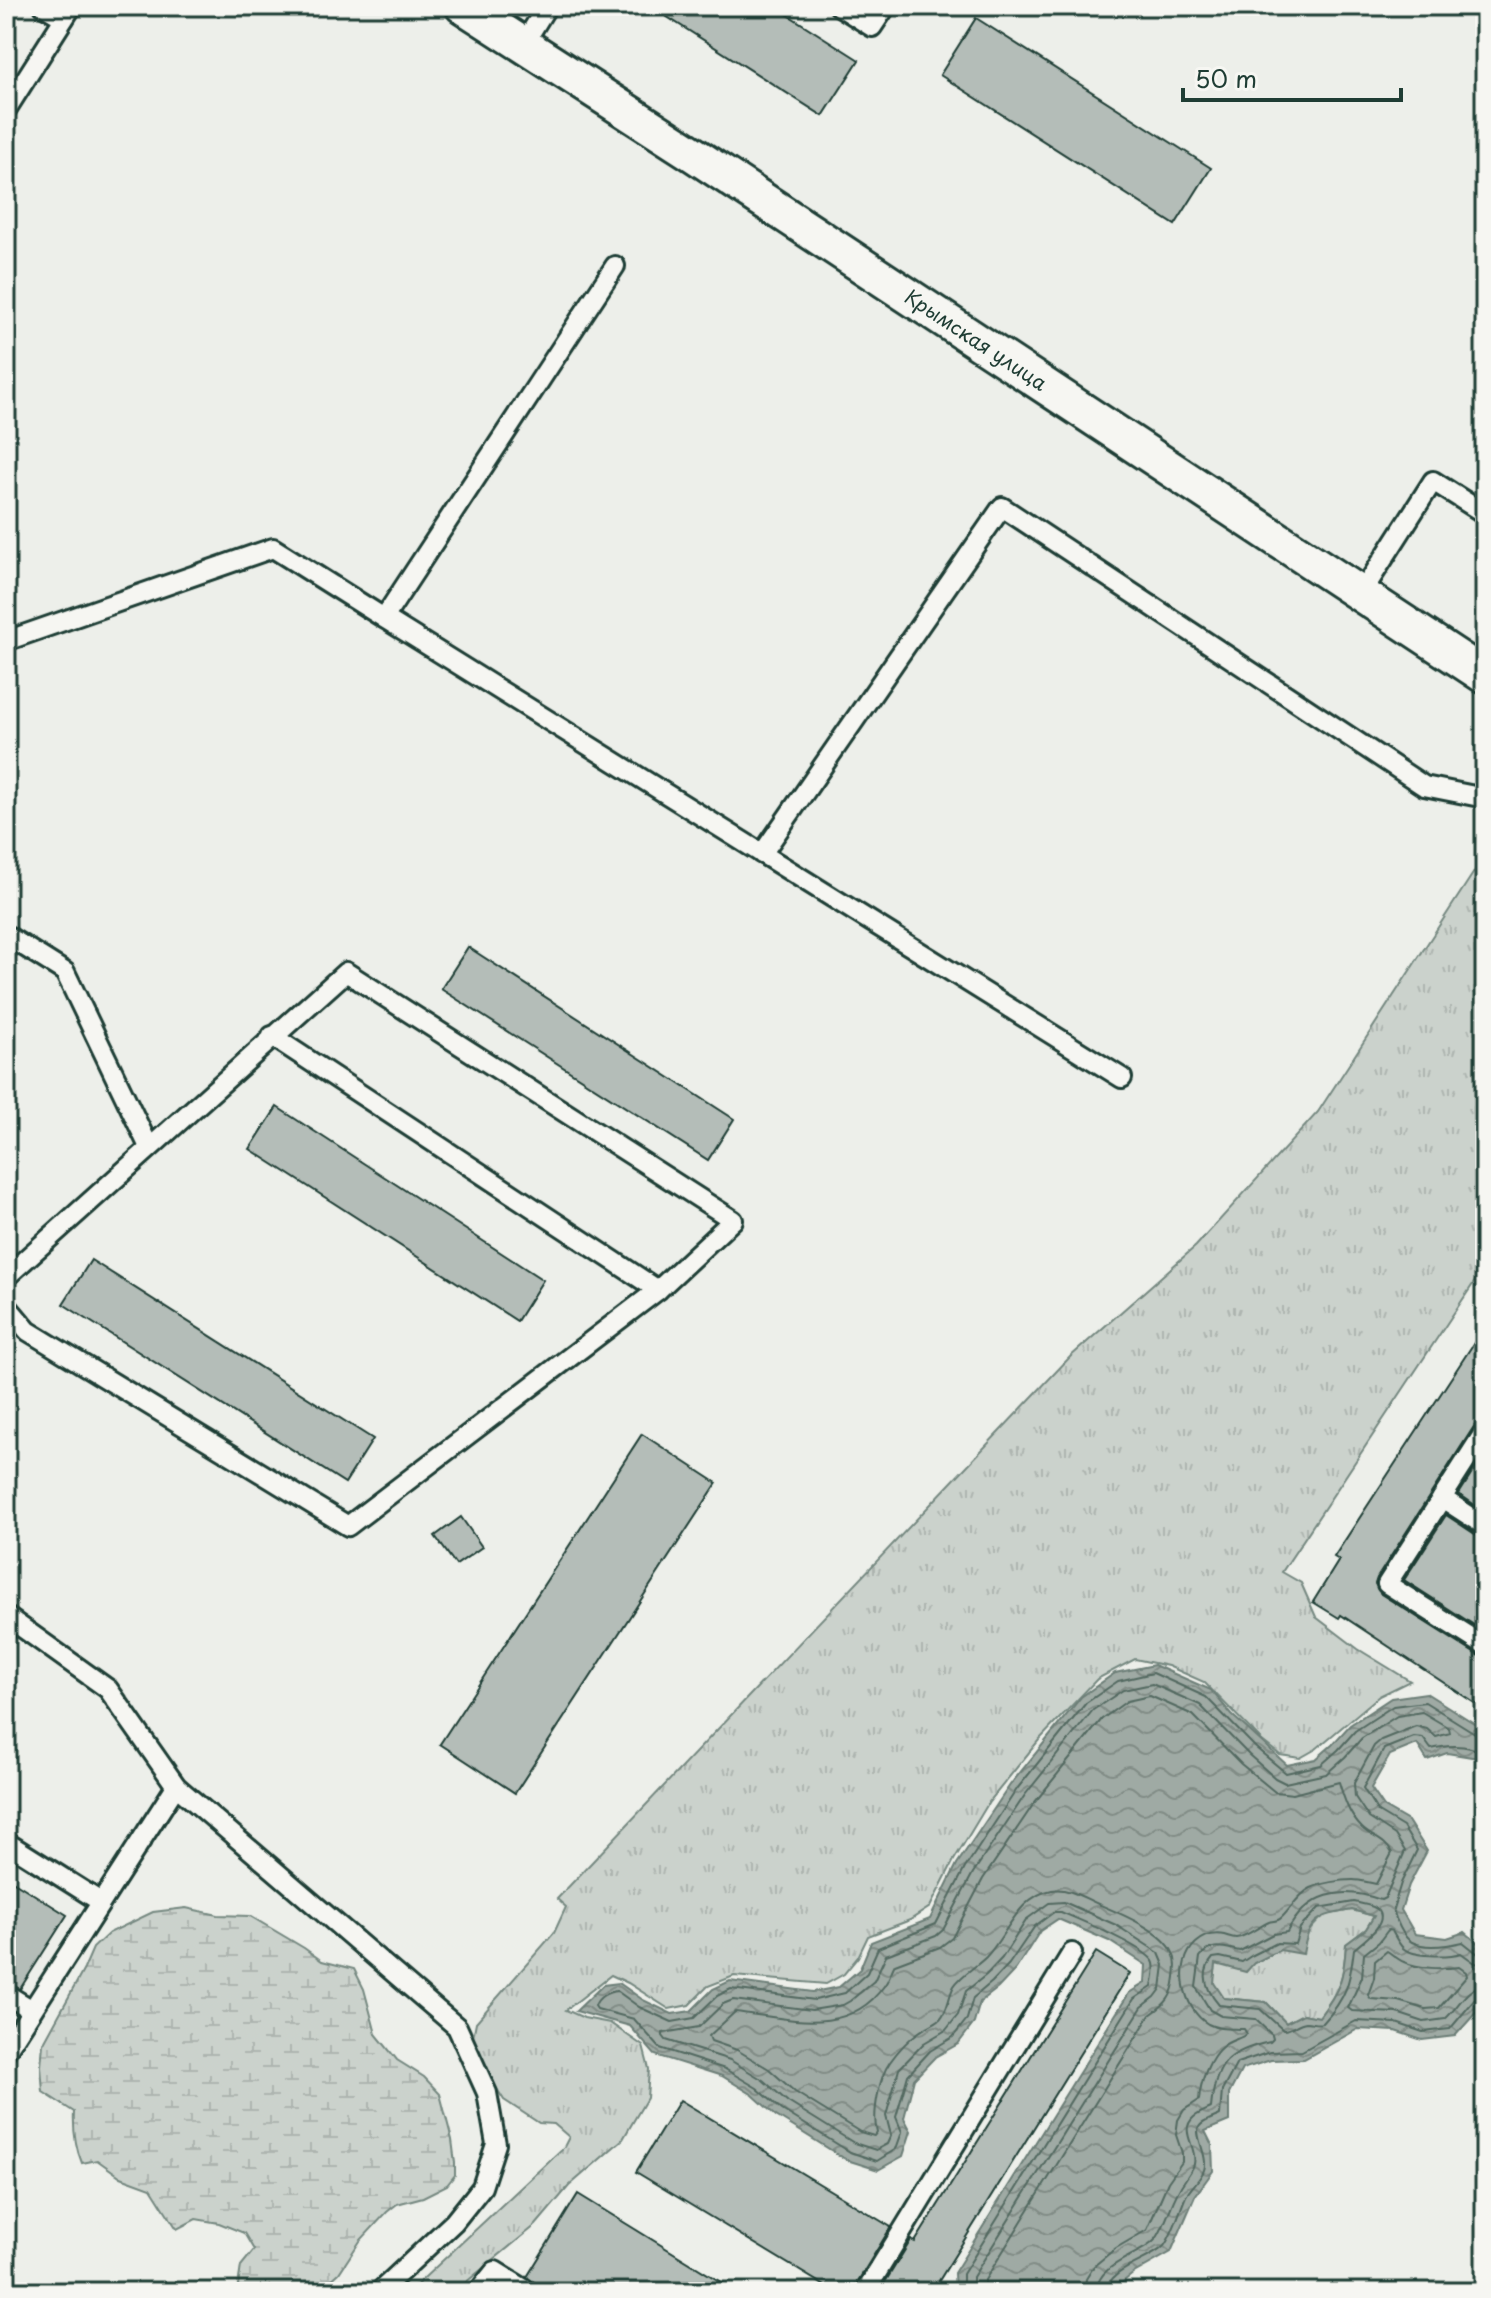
<svg xmlns="http://www.w3.org/2000/svg" width="1491" height="2298" viewBox="0 0 1491 2298" font-family="'Playpen Sans',sans-serif">
	<style>
		.grass { fill: url(#grass-tufts); stroke: #758880; stroke-width: 2 }
		.wetland { fill: url(#wetland-marsh); stroke: #758880; stroke-width: 2 }
		.water { fill: url(#water-waves); stroke: #6c7e77; stroke-width: 2; fill-rule: evenodd }
		.lines { fill: none; stroke-linecap: round; stroke-linejoin: round }
		.shore { stroke: #526961; stroke-width: 2 }
		.building { fill: #b4bdb8; stroke: #1f3d34; stroke-width: 2 }
		.lane-casing { stroke: #1f3d34; stroke-width: 24 }
		.street-casing { stroke: #1f3d34; stroke-width: 40 }
		.lane { stroke: #f6f6f2; stroke-width: 18 }
		.street { stroke: #f6f6f2; stroke-width: 34 }
		.labels { text-anchor: middle; stroke-width: 6; stroke-linejoin: round; paint-order: stroke }
		.street-label { font-size: 20px; fill: #1f3d34; stroke: #f6f6f2 }
	</style>
	<defs>
		<pattern id="grass-tufts" width="24" height="20" patternUnits="userSpaceOnUse" patternTransform="scale(2)"><rect width="24" height="20" fill="#cbd2cc"/><path d="M3 7l-1-3M5 7V3M7 7l1-3M15 17l-1-3M17 17v-4M19 17l1-3" fill="none" stroke="#aeb5b0"/></pattern>
		<pattern id="wetland-marsh" width="20" height="14" patternUnits="userSpaceOnUse" patternTransform="scale(2)"><rect width="20" height="14" fill="#cbd2cc"/><path d="M1 5h8M5 5V1M11 12h8M15 12V8" fill="none" stroke="#aeb5b0"/></pattern>
		<pattern id="water-waves" width="16" height="10" patternUnits="userSpaceOnUse" patternTransform="scale(2)"><rect width="16" height="10" fill="#9faaa4"/><path d="M0 5q4-4 8 0t8 0" fill="none" stroke="#818c86"/></pattern>
	</defs>
	<rect width="100%" height="100%" fill="#edefea"/>
	<filter id="ink" filterUnits="userSpaceOnUse"><feTurbulence type="fractalNoise" baseFrequency=".0125" numOctaves="2"/><feDisplacementMap in="SourceGraphic" scale="16" xChannelSelector="R" yChannelSelector="G"/><feConvolveMatrix kernelMatrix="1 2 1 2 8 2 1 2 1" color-interpolation-filters="sRGB"/></filter>
	<g filter="url(#ink)">
		<g class="grass">
			<polygon points="1485,855 1485,1266 1282,1572 1301,1583 1316,1617 1358,1649 1410,1681 1379,1696 1316,1749 1300,1758 1280,1755 1261,1740 1204,1682 1168,1666 1135,1659 1097,1679 1039,1740 989,1802 954,1860 930,1907 910,1920 868,1936 858,1957 844,1974 826,1984 734,1976 708,1986 689,2005 669,2009 628,1983 611,1975 566,2010 584,2018 610,2023 643,2046 649,2069 647,2098 623,2139 569,2186 536,2225 454,2292 409,2292 564,2147 569,2137 554,2124 539,2123 504,2100 471,2048 476,2022 554,1933 566,1907 557,1899 1070,1357 1196,1246 1318,1112"/>
			<path d="M 1352,1910 L 1374,1916 L 1366,1929 L 1346,1944 C 1344,1978 1340,1990 1319,2017 L 1303,2014 L 1286,2023 L 1266,2002 L 1223,1998 L 1213,1983 L 1216,1964 L 1254,1963 L 1280,1950 L 1307,1933 L 1324,1915 Z"/>
		</g>
		<path class="wetland" d="M 186,1908 L 218,1915 L 250,1916 L 304,1948 L 322,1961 L 354,1969 L 364,1989 L 376,2034 L 397,2060 L 424,2077 L 440,2094 L 452,2140 L 455,2163 L 455,2175 L 447,2185 L 423,2197 L 397,2204 L 387,2212 L 360,2241 L 339,2273 L 318,2292 L 244,2292 L 238,2286 L 241,2266 L 254,2250 L 244,2233 L 219,2223 L 196,2219 L 177,2229 L 151,2188 L 121,2177 L 97,2160 L 82,2163 C 75,2146 73,2131 74,2112 L 43,2092 L 41,2066 L 43,2044 L 84,1969 L 93,1948 L 109,1933 L 153,1912 Z"/>
		<path class="water" d="M 1154,1665 L 1211,1690 L 1232,1715 L 1287,1765 L 1316,1759 L 1332,1745 L 1350,1725 L 1391,1698 L 1426,1693 L 1485,1730 L 1485,1764 L 1478,1758 L 1447,1753 L 1427,1760 L 1417,1744 L 1390,1755 L 1371,1788 L 1384,1807 L 1408,1821 L 1427,1851 L 1409,1885 L 1401,1910 L 1415,1934 L 1447,1938 L 1465,1932 L 1481,1946 L 1485,1967 L 1481,2007 L 1455,2036 L 1422,2040 L 1395,2031 L 1358,2029 L 1304,2059 L 1271,2060 L 1242,2069 L 1229,2094 L 1229,2121 L 1205,2131 L 1212,2145 L 1213,2171 L 1195,2196 L 1171,2252 L 1134,2273 L 1110,2292 L 955,2292 L 954,2273 L 1129,1993 L 1145,1983 L 1146,1965 L 1109,1941 L 1058,1919 L 1040,1931 L 1016,1969 L 998,1988 L 980,2002 L 974,2023 L 958,2044 L 935,2057 L 914,2079 L 904,2118 L 911,2131 L 903,2156 L 878,2170 L 847,2160 L 776,2116 L 753,2095 L 722,2076 L 655,2055 L 630,2026 L 576,2011 L 603,1985 L 619,1983 L 643,2000 L 672,2014 L 691,2011 L 713,1989 L 730,1981 L 813,1992 L 839,1987 L 860,1969 L 871,1942 L 930,1919 L 957,1864 L 1010,1785 L 1081,1697 L 1115,1673 ZM 1352,1910 L 1374,1916 L 1366,1929 L 1346,1944 C 1344,1978 1340,1990 1319,2017 L 1303,2014 L 1286,2023 L 1266,2002 L 1224,1998 L 1214,1983 L 1216,1964 L 1246,1972 L 1254,1963 L 1280,1950 L 1303,1954 C 1309,1918 1318,1916 1352,1910 Z"/>
		<g class="lines">
			<g class="shore">
				<path d="M 1485,1754 C 1469,1744 1448,1745 1431,1749 L 1423,1738 L 1414,1737 L 1384,1749 L 1363,1788 L 1378,1812 L 1403,1827 L 1417,1850 L 1401,1883 L 1393,1909 C 1395,1918 1403,1938 1412,1942 C 1426,1949 1450,1945 1463,1942 L 1478,1954 L 1485,1955"/>
				<path d="M 1354,1902 C 1361,1904 1375,1905 1379,1911 C 1388,1924 1362,1942 1354,1949 C 1350,1982 1347,1997 1323,2023 C 1316,2025 1312,2022 1306,2022 C 1297,2023 1292,2030 1283,2030 L 1260,2009 L 1219,2005 C 1207,1991 1199,1974 1213,1958 L 1220,1957 L 1242,1962 L 1251,1956 L 1277,1943 L 1295,1944 L 1300,1928 L 1319,1908 Z"/>
				<path d="M 1387,1951 C 1392,1954 1398,1960 1404,1962 C 1419,1969 1443,1969 1459,1967 L 1466,1972 L 1467,1976 L 1439,2008 L 1425,2009 L 1398,2001 L 1371,1999 L 1368,1995 L 1374,1978 L 1375,1961 Z"/>
				<path d="M 1485,1965 L 1475,1963 L 1461,1953 C 1448,1957 1413,1957 1403,1948 C 1398,1943 1395,1936 1392,1931 L 1388,1930 L 1379,1942 L 1364,1954 L 1362,1977 L 1348,2008 L 1352,2011 L 1397,2013 L 1424,2022 L 1445,2019 C 1458,2008 1466,1987 1485,1985"/>
				<path d="M 963,2292 L 963,2274 L 1134,1999 L 1152,1987 C 1153,1980 1157,1967 1153,1961 C 1143,1946 1080,1920 1061,1912 L 1054,1912 L 1035,1926 L 1009,1964 L 992,1982 L 973,1998 L 967,2019 L 953,2037 L 930,2051 L 908,2075 L 896,2117 L 902,2132 L 896,2149 L 877,2161 L 850,2152 L 782,2110 L 757,2088 L 725,2069 L 660,2048 L 634,2019 L 597,2009 L 595,2006 C 598,1997 607,1992 617,1991 L 639,2007 L 672,2022 L 694,2018 L 717,1996 L 731,1989 L 815,2000 L 845,1993 L 867,1973 L 878,1948 L 936,1924 L 965,1868 L 1017,1789 L 1086,1703 L 1118,1681 L 1153,1673 L 1206,1697 L 1256,1748 L 1286,1773 L 1321,1765 L 1338,1750 L 1355,1731 L 1393,1706 L 1425,1702 L 1478,1735 L 1485,1736"/>
				<path d="M 973,2292 L 973,2277 L 1142,2007 L 1155,1997 L 1161,1989 L 1164,1965 L 1159,1953 L 1116,1925 L 1064,1902 L 1049,1903 L 1027,1919 L 1002,1958 L 986,1975 L 966,1991 L 958,2015 L 946,2030 L 924,2043 L 899,2069 L 886,2116 L 891,2135 L 887,2144 L 876,2150 L 854,2143 L 788,2102 L 763,2080 L 730,2060 L 666,2040 L 663,2036 L 663,2033 L 699,2027 L 723,2004 L 733,2000 L 812,2010 L 843,2005 L 850,2001 L 874,1981 L 886,1955 L 936,1936 L 943,1930 L 973,1873 L 1025,1795 L 1093,1710 L 1123,1690 L 1152,1684 L 1200,1705 L 1249,1755 L 1275,1778 L 1285,1783 L 1326,1774 L 1345,1757 L 1362,1738 L 1397,1716 L 1422,1712 L 1449,1728 L 1450,1733 L 1436,1737 L 1427,1729 L 1416,1726 L 1381,1740 L 1374,1746 L 1354,1783 L 1355,1797 L 1369,1818 L 1395,1835 L 1405,1851 L 1385,1898 L 1381,1900 C 1342,1885 1307,1893 1287,1932 L 1273,1934 L 1240,1951 C 1224,1948 1211,1942 1200,1957 L 1196,1987 L 1210,2010 L 1221,2016 L 1255,2019 L 1272,2035 L 1273,2039 L 1270,2042 C 1227,2051 1215,2064 1211,2108 C 1205,2111 1199,2113 1194,2117 C 1178,2131 1198,2147 1194,2164 C 1193,2169 1188,2175 1185,2180 C 1172,2197 1169,2218 1158,2236 C 1147,2255 1098,2260 1096,2292"/>
				<path d="M 985,2292 L 985,2280 L 1150,2015 C 1166,2004 1173,1997 1175,1977 C 1176,1969 1177,1961 1173,1953 C 1164,1931 1119,1913 1098,1904 C 1084,1898 1068,1887 1052,1890 C 1018,1896 1007,1935 986,1957 C 976,1967 962,1974 954,1986 C 948,1997 949,2009 940,2019 C 934,2024 926,2027 919,2032 C 909,2039 897,2052 890,2062 C 879,2077 872,2115 877,2132 L 874,2136 L 860,2132 L 795,2092 L 769,2069 L 737,2050 L 711,2041 L 709,2036 L 735,2012 C 788,2018 847,2038 884,1986 C 889,1980 891,1971 895,1964 L 940,1947 L 952,1938 L 983,1879 L 1035,1802 L 1102,1719 L 1127,1701 L 1150,1696 L 1193,1715 L 1241,1764 L 1275,1792 L 1293,1794 L 1339,1782 C 1344,1799 1349,1815 1362,1828 C 1372,1838 1385,1839 1392,1853 L 1376,1884 C 1369,1883 1361,1880 1353,1880 C 1340,1880 1322,1883 1311,1888 C 1297,1895 1291,1909 1281,1918 C 1278,1921 1273,1921 1269,1922 C 1259,1926 1247,1937 1236,1938 C 1232,1938 1228,1936 1224,1935 C 1214,1933 1204,1936 1196,1943 C 1173,1964 1183,2009 1208,2024 C 1219,2030 1232,2028 1244,2029 L 1247,2034 C 1240,2039 1230,2040 1223,2046 C 1209,2057 1200,2083 1199,2100 L 1184,2110 L 1178,2120 L 1176,2135 L 1182,2153 L 1182,2162 L 1168,2182 L 1147,2230 L 1116,2248 L 1094,2266 L 1086,2279 L 1084,2292"/>
				<path d="M 1106,2292 C 1108,2269 1149,2261 1163,2247 C 1171,2240 1181,2207 1186,2196 C 1191,2187 1201,2179 1204,2170 C 1209,2157 1194,2135 1199,2127 C 1202,2121 1214,2118 1220,2115 L 1222,2091 L 1237,2063 L 1270,2052 L 1302,2051 L 1356,2021 L 1396,2023 L 1423,2032 L 1450,2029 L 1476,1998 L 1485,1995"/>
			</g>
		</g>
		<g class="building">
			<polygon points="650,6 774,6 859,60 823,116"/>
			<polygon points="976,18 1211,168 1175,225 940,75"/>
			<polygon points="468,947 734,1119 708,1160 441,989"/>
			<polygon points="277,1107 543,1280 517,1321 250,1149"/>
			<polygon points="91,1260 373,1439 345,1483 63,1304"/>
			<polygon points="1485,1326 1485,1419 1475,1425 1377,1578 1375,1584 1381,1594 1479,1656 1485,1658 1485,1710 1341,1615 1339,1618 1313,1602 1339,1560 1334,1557"/>
			<polygon points="642,1434 717,1483 515,1793 440,1744"/>
			<polygon points="1485,1453 1485,1512 1459,1494"/>
			<polygon points="1446,1515 1478,1536 1485,1538 1485,1632 1404,1580"/>
			<polygon points="461,1517 482,1547 456,1565 435,1536"/>
			<polygon points="6,1877 67,1915 20,1989 6,1982"/>
			<polygon points="1096,1952 1130,1973 932,2292 879,2292 911,2240 915,2242"/>
			<polygon points="680,2100 891,2227 855,2286 853,2292 835,2292 636,2172"/>
			<polygon points="578,2194 737,2292 541,2292 539,2286 527,2277"/>
		</g>
		<g class="lines">
			<defs>
				<g id="lane">
					<polyline points="44,6 64,18"/>
					<polyline points="839,6 872,27 886,6"/>
					<polyline points="523,45 547,6"/>
					<polyline points="6,110 72,6"/>
					<polyline points="615,266 384,618 1122,1078"/>
					<polyline points="1361,594 1433,481 1485,514"/>
					<polyline points="6,641 273,548 384,618"/>
					<polyline points="762,854 1002,507 1424,786 1485,798"/>
					<polyline points="6,935 65,972 149,1147"/>
					<polyline points="272,1036 658,1290"/>
					<polyline points="6,1277 346,972 733,1220 658,1290 348,1526 28,1331 6,1305"/>
					<polyline points="1485,1431 1387,1584 1485,1646"/>
					<polyline points="1442,1498 1485,1526"/>
					<polyline points="6,1616 108,1689 176,1786 457,2027 487,2093 496,2144 482,2187 454,2222 379,2292"/>
					<polyline points="6,1842 101,1902"/>
					<polyline points="6,1994 32,2010"/>
					<polyline points="6,2051 176,1786"/>
					<polyline points="478,2292 495,2271 529,2292"/>
					<polyline points="865,2292 1072,1953"/>
				</g>
				<g id="street">
					<path id="s1" d="M 463,6 L 690,152 L 1485,676"/>
				</g>
			</defs>
			<use href="#lane" class="lane-casing"/>
			<use href="#street" class="street-casing"/>
			<use href="#lane" class="lane"/>
			<use href="#street" class="street"/>
		</g>
	</g>
	<g class="labels">
		<g class="street-label">
			<text dy="7" stroke="none"><textPath href="#s1" startOffset="612">Крымская улица</textPath></text>
		</g>
	</g>
	<rect width="1491" height="2298" fill="none" stroke="#f6f6f2" stroke-width="32"/>
	<rect x="16" y="16" width="1459" height="2266" fill="none" stroke="#1f3d34" stroke-width="3" filter="url(#ink)"/>
	<path d="M1183 88v12h218v-12" fill="none" stroke="#1f3d34" stroke-width="4"/>
	<text x="1195" y="88" font-size="24" fill="#1f3d34" stroke="#f6f6f2" stroke-width="6" paint-order="stroke">50 m</text>
</svg>
